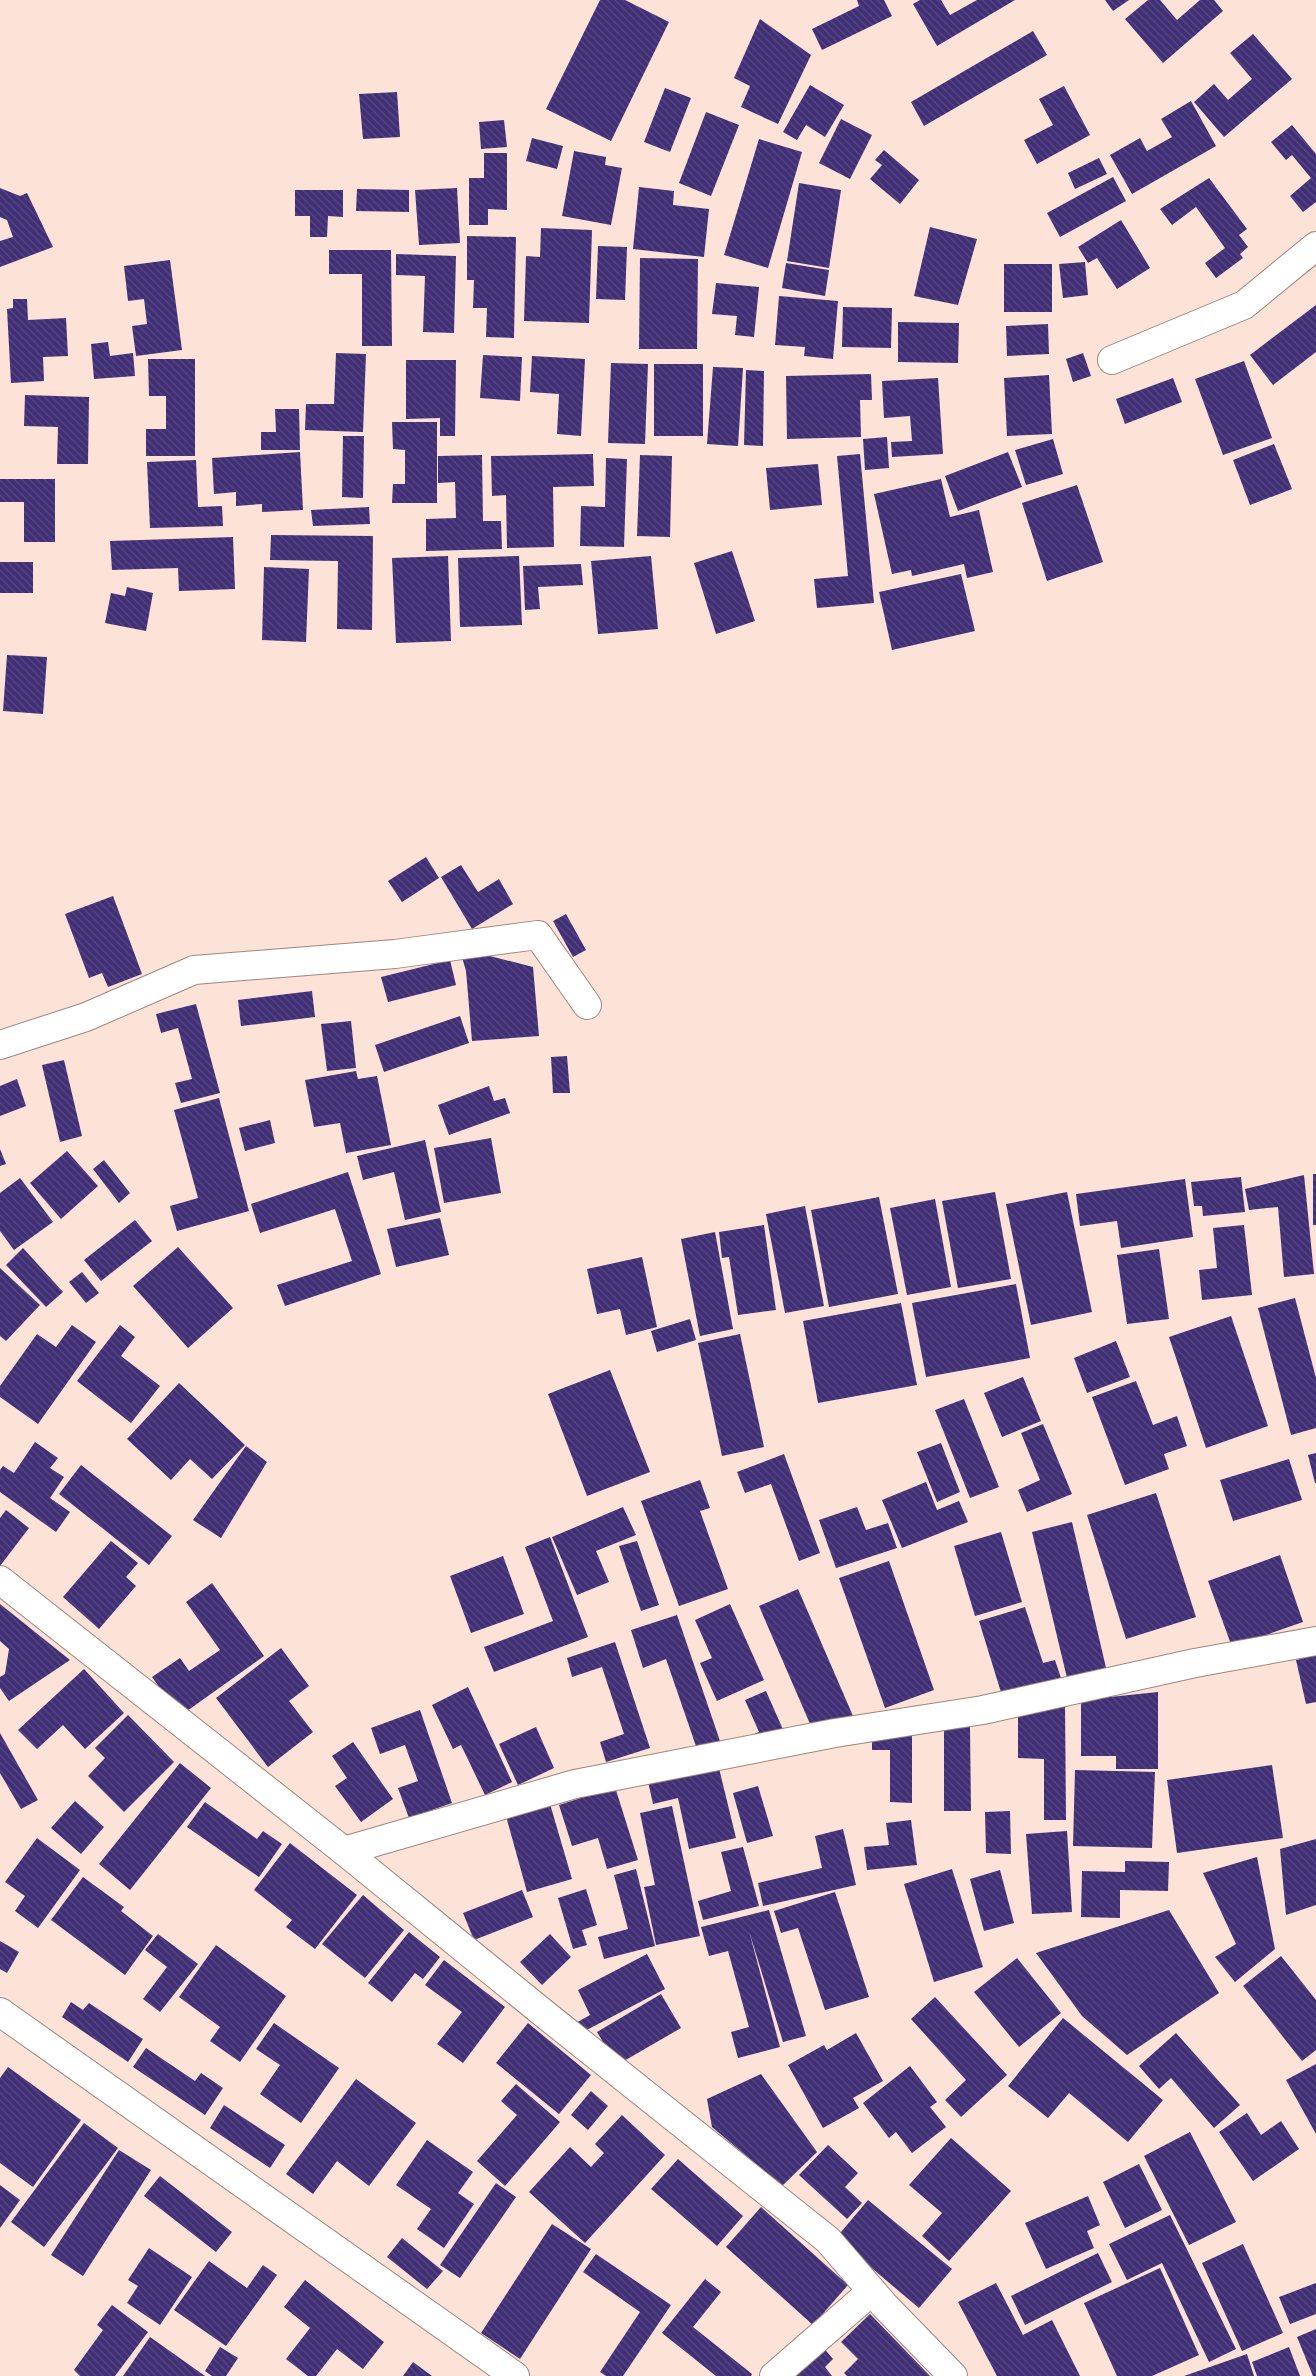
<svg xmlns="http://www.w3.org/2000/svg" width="1316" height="2376" viewBox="0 0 1316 2376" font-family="Ubuntu,sans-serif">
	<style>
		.building { fill: url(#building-back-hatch) }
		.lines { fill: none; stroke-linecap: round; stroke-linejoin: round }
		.street-casing { stroke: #9e867b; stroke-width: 30 }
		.street { stroke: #fff; stroke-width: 28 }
	</style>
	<defs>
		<pattern id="building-back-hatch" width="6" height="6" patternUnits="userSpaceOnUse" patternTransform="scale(1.25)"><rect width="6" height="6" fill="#402f76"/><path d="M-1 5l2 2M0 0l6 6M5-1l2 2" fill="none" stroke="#584a82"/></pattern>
	</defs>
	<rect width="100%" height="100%" fill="#fde2d7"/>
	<g class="building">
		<polygon points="600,0 625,0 669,22 611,141 546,109"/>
		<polygon points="857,0 884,0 892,16 822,50 812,29 859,6"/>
		<polygon points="920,0 941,0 950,15 977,0 1015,0 937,46 913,4"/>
		<polygon points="1105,0 1129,0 1113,11"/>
		<polygon points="1148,0 1160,0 1177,20 1200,0 1214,0 1223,11 1163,63 1125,19"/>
		<polygon points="760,19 811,55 778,124 741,107 750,86 734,78"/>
		<polygon points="1033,31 1047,55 924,126 911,102"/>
		<polygon points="1253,34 1292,79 1224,137 1194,102 1214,84 1228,100 1252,79 1230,53"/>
		<polygon points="810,85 844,105 825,137 806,125 797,140 783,132"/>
		<polygon points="1064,86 1090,135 1037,164 1024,140 1053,125 1039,99"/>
		<polygon points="665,88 691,98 670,152 644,142"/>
		<polygon points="397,92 400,137 363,139 359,94"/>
		<polygon points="1191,101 1216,146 1132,194 1110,155 1140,138 1147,151 1172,137 1161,119"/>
		<polygon points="706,112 739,125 711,196 679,183"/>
		<polygon points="841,119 872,135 850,179 819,163"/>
		<polygon points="504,120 507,147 481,149 479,122"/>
		<polygon points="1292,125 1316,154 1316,202 1303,212 1290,196 1311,178 1292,155 1286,160 1271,142"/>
		<polygon points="532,138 563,146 557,169 526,161"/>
		<polygon points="759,139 802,152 768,268 724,255"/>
		<polygon points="884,150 919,180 900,204 870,179 882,165 875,160"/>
		<polygon points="574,151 606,157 605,165 622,168 611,225 562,216"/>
		<polygon points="484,153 507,153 507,210 488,209 488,225 469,225 469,178 484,178"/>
		<polygon points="1099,158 1107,174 1075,189 1068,173"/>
		<polygon points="1113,177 1126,201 1060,237 1047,213"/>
		<polygon points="1209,178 1247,229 1239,235 1248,247 1240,254 1243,258 1216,278 1205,263 1225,248 1196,207 1172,225 1160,209"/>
		<polygon points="799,183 841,190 829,268 787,261"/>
		<polygon points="639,187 674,191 673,205 709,209 704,257 633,249"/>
		<polygon points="0,188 20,196 27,193 53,247 0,267 0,241 13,237 7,220 0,217"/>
		<polygon points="457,188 460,243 419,245 415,190"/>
		<polygon points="357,189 409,190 409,212 356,211"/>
		<polygon points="295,190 343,190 343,217 328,216 327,237 310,237 310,216 295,216"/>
		<polygon points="1121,220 1150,268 1117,289 1097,258 1088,263 1078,247"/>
		<polygon points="930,227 977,239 958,305 914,296"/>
		<polygon points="541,228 592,230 589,323 524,321 526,256 540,257"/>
		<polygon points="467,236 516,237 514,338 486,337 487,308 473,308 474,280 467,280"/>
		<polygon points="598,246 627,247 625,300 596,299"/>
		<polygon points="329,250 391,250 392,346 362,346 362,274 329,274"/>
		<polygon points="396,254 456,256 454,333 423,332 425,276 396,275"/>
		<polygon points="640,258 698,259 697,349 639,349"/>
		<polygon points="170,260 182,350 136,356 132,326 147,324 144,299 128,301 124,266"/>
		<polygon points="1085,262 1088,295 1063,298 1059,264"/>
		<polygon points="786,263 829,270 825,296 782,288"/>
		<rect x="1004" y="264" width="48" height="48"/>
		<polygon points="716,283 759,287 754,337 735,335 737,316 712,314"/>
		<polygon points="779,296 838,301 833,359 804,356 805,347 775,345"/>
		<polygon points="13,299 27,299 28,320 66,318 68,356 43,357 44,381 11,383 7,309 13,308"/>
		<polygon points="1316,305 1316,352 1273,385 1250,355"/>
		<polygon points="843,307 892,308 891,348 842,347"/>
		<polygon points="898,322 959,323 958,363 898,362"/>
		<polygon points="1048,324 1049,354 1007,356 1006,326"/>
		<polygon points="108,342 110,356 133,353 135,376 94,379 91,344"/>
		<polygon points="336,353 366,354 363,432 305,430 306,404 334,404"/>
		<polygon points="1083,353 1091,376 1073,382 1066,359"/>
		<polygon points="483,355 522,357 520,401 480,398"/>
		<polygon points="532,356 585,359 581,436 557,434 559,394 530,392"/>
		<polygon points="148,359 195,359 195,456 146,456 146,429 166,429 166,396 149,396"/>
		<polygon points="406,360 456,360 455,436 440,436 440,418 406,419"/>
		<polygon points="1244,361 1272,438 1223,455 1195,379"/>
		<polygon points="611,363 648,364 645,444 608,443"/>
		<rect x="654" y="364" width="49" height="72"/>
		<polygon points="713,367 743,368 738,446 707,444"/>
		<polygon points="746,370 764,371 763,446 744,445"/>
		<polygon points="871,374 872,400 860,400 861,437 787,439 786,376"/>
		<polygon points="1049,375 1052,434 1007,436 1004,378"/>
		<polygon points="938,378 943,454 892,457 891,442 912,441 910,416 884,418 882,381"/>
		<polygon points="1173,378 1182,402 1125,424 1116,399"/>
		<polygon points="25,395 89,397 88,464 57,464 58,427 24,426"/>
		<polygon points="275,409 299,409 300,450 261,450 261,432 276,432"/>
		<polygon points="392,422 437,422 437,503 392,503 393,484 405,484 405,450 393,449"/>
		<polygon points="343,436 364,436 363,498 342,497"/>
		<polygon points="887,437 889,468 865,470 863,439"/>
		<polygon points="1053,439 1063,474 1026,485 1015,450"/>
		<polygon points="1274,444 1292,489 1250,505 1233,460"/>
		<polygon points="300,452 303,510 262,512 262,504 236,506 236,492 214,494 212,458"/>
		<polygon points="1008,452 1022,487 958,511 945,476"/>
		<polygon points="593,454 594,486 553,487 554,547 507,548 506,495 492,496 491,456"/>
		<polygon points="860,454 874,603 817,608 814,579 848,576 837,456"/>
		<polygon points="482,455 483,521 501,521 502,549 426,551 426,519 456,518 455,482 438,483 438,456"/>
		<polygon points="640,455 672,456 670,537 637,536"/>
		<polygon points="606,458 627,459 624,547 580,546 581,506 605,507"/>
		<polygon points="196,460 198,507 222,506 223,526 150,528 147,462"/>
		<polygon points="818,464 822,505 770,510 766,468"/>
		<polygon points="0,479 55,479 55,542 24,542 24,502 0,502"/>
		<polygon points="941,479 950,517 979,510 993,572 967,578 964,564 912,576 911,570 892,574 874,494"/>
		<polygon points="1077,485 1103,562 1047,581 1022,503"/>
		<polygon points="369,507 370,524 313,526 311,510"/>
		<polygon points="271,535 373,536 372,630 337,629 338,561 270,560"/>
		<polygon points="233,537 235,589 179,591 178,568 112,570 110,541"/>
		<polygon points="732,551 755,621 716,634 694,563"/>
		<polygon points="448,556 451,641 396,643 392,558"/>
		<polygon points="519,556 522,625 460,627 458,558"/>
		<polygon points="651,556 658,629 598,634 591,561"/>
		<rect x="0" y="562" width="33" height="31"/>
		<polygon points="581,564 583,585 538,587 540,609 525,610 523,566"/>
		<polygon points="264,567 309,569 306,642 262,640"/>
		<polygon points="961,574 975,631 892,650 879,592"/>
		<polygon points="127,587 153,593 146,631 105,623 111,593 125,596"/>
		<polygon points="7,655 47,657 43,714 3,711"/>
		<polygon points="426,857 439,878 402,902 388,881"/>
		<polygon points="461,865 478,892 499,879 513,904 472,929 441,877"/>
		<polygon points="113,896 142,974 108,987 102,973 89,978 65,914"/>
		<polygon points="566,914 586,950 573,957 553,921"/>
		<polygon points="486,955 533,967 539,1036 472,1041 466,971 462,957"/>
		<polygon points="450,960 456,985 388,1002 381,977"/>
		<polygon points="312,991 315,1017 241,1026 238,1000"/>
		<polygon points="196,1004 220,1093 181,1103 175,1083 192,1079 178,1028 161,1033 156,1014"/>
		<polygon points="460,1016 469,1043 384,1072 375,1045"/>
		<polygon points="351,1021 356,1068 327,1071 321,1024"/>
		<polygon points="567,1056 570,1093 553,1093 551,1057"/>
		<polygon points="64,1060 82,1136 60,1142 42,1065"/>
		<polygon points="356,1071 358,1079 377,1076 391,1145 346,1153 340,1123 314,1127 305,1080"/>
		<polygon points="17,1079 26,1106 0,1116 0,1086"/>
		<polygon points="489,1086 494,1101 505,1098 510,1113 449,1135 438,1105"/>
		<polygon points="219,1098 249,1211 177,1231 170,1206 198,1198 174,1110"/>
		<polygon points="270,1120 275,1143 245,1151 239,1128"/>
		<polygon points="491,1138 501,1193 444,1203 434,1148"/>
		<polygon points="425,1140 441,1212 405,1220 394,1172 363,1180 357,1156"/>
		<polygon points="0,1149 6,1164 0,1166"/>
		<polygon points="67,1151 98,1186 61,1219 30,1183"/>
		<polygon points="104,1160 130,1193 119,1203 93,1169"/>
		<polygon points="348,1172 381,1274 285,1306 277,1285 352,1261 335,1209 260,1233 251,1204"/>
		<rect x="1313" y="1174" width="3" height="51"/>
		<polygon points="1304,1175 1314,1274 1284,1277 1278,1207 1249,1210 1245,1189"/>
		<polygon points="1241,1177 1245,1212 1203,1216 1202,1206 1194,1206 1191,1182"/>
		<polygon points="20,1178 53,1222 14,1250 0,1231 0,1193"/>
		<polygon points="1185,1179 1193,1237 1121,1248 1117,1221 1080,1226 1076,1194"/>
		<polygon points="995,1192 1011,1279 958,1288 942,1201"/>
		<polygon points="1067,1192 1092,1312 1031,1325 1006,1204"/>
		<polygon points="879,1197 898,1294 829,1307 811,1210"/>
		<polygon points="935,1199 951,1287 907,1295 890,1208"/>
		<polygon points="805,1206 824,1306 785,1313 766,1214"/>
		<polygon points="440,1218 449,1255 396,1267 387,1229"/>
		<polygon points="135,1220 152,1241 101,1281 84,1260"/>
		<polygon points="764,1225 776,1310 738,1315 729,1257 722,1258 719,1232"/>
		<polygon points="1244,1225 1252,1295 1202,1300 1199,1270 1217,1268 1213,1228"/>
		<polygon points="715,1232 733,1329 700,1336 681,1239"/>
		<polygon points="178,1247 233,1308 188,1348 133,1286"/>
		<polygon points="23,1248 63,1292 46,1307 6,1265"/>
		<polygon points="1159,1249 1169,1319 1127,1324 1117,1255"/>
		<polygon points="642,1257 657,1327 626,1335 620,1309 597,1314 587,1269"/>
		<polygon points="0,1268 40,1305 6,1341 0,1336"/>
		<polygon points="82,1272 99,1293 86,1303 69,1282"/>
		<polygon points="1016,1284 1030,1358 926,1377 912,1303"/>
		<polygon points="1295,1298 1316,1378 1316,1428 1291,1435 1258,1308"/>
		<polygon points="901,1303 917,1385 818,1403 803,1321"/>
		<polygon points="1231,1316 1268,1426 1206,1448 1169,1337"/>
		<polygon points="690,1319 696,1340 657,1352 651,1331"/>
		<polygon points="72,1325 96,1342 38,1424 0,1397 0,1386 37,1334 56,1347"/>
		<polygon points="120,1325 135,1337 121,1356 160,1386 131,1423 77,1381"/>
		<polygon points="740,1334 764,1447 722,1456 698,1343"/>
		<polygon points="1116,1341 1130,1377 1087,1393 1074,1358"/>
		<polygon points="610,1370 650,1472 587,1496 548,1394"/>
		<polygon points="1023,1377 1041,1421 1002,1437 984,1393"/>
		<polygon points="1136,1381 1153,1425 1177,1416 1187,1446 1164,1454 1169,1469 1125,1485 1092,1397"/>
		<polygon points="179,1383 245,1445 212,1479 190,1459 171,1480 127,1439"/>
		<polygon points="964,1399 999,1487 970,1498 935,1410"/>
		<polygon points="1043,1424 1072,1494 1027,1512 1018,1490 1040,1480 1021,1433"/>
		<polygon points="35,1442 58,1458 50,1468 64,1477 50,1498 70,1512 56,1532 0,1492 0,1470 3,1466 14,1473"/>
		<polygon points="941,1443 960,1492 937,1502 917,1452"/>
		<polygon points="246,1446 267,1462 221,1538 193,1520"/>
		<polygon points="1316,1453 1316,1483 1315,1483 1308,1455"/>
		<polygon points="784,1454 820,1553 799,1561 771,1484 745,1493 737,1472"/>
		<polygon points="1289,1459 1302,1500 1233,1521 1220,1480"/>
		<polygon points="81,1465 172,1536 149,1565 59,1494"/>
		<polygon points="700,1480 710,1508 700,1511 728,1589 679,1606 641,1501"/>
		<polygon points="926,1482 937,1510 959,1501 968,1522 902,1548 882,1500"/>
		<polygon points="1156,1493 1196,1617 1126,1639 1087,1515"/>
		<polygon points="623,1507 636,1535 596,1551 609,1582 577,1595 552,1537"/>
		<polygon points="857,1507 866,1530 888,1523 897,1548 836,1568 819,1520"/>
		<polygon points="6,1510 29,1528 0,1566 0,1518"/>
		<polygon points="1072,1522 1107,1672 1068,1682 1032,1532"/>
		<polygon points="1001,1532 1022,1602 975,1616 954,1546"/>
		<polygon points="550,1537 588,1637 494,1672 484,1647 553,1621 525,1547"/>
		<polygon points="111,1541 138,1563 126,1577 136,1586 99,1629 63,1597"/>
		<polygon points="637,1541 659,1605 641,1611 619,1546"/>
		<polygon points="1280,1555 1303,1622 1232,1647 1208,1581"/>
		<polygon points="503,1556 524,1614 471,1633 450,1576"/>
		<polygon points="889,1561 934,1690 885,1708 839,1578"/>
		<polygon points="212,1583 264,1656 180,1716 152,1677 180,1658 189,1671 220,1650 186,1602"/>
		<polygon points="798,1589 853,1716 814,1733 759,1606"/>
		<polygon points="0,1604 70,1660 9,1701 0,1688 0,1677 5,1674 9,1649 0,1641"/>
		<polygon points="730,1604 764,1680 717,1701 700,1663 712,1658 695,1620"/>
		<polygon points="1025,1607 1043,1663 1055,1660 1063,1684 1004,1702 979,1621"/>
		<polygon points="677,1615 720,1741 697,1749 666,1659 643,1668 631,1630"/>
		<polygon points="615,1642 650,1748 606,1762 600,1742 624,1734 602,1667 572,1677 567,1658"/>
		<polygon points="281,1648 309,1686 289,1701 313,1732 268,1767 216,1698"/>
		<polygon points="1316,1655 1316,1702 1306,1704 1296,1660"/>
		<polygon points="84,1669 124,1713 85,1749 63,1725 37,1749 18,1730"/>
		<polygon points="468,1687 512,1782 485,1795 461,1745 453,1749 432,1705"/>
		<polygon points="766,1691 785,1734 747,1737 759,1732 745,1700"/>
		<polygon points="1158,1692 1158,1769 1116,1769 1116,1756 1081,1756 1081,1700"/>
		<polygon points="1065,1703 1066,1820 1044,1820 1044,1759 1018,1758 1018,1713"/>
		<polygon points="420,1710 452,1803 409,1818 398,1788 418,1781 405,1745 380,1754 371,1728"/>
		<polygon points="128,1715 174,1762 124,1812 88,1776 105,1758 95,1748"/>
		<polygon points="536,1727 554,1768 518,1785 499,1744"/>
		<polygon points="970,1727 971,1811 944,1811 944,1728"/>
		<polygon points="0,1733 38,1800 21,1809 0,1773"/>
		<polygon points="872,1735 912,1735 912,1803 890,1802 890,1750 872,1750"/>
		<polygon points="353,1742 393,1799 361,1822 335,1786 347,1778 332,1756"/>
		<polygon points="717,1760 736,1838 689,1849 678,1798 653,1804 647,1777"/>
		<polygon points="180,1763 211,1788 130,1890 99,1864"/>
		<polygon points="1272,1765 1283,1838 1177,1853 1167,1780"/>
		<polygon points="1075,1770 1155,1772 1152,1848 1073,1846"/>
		<polygon points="758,1786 773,1836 747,1843 733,1793"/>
		<polygon points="615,1787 638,1860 607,1869 598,1838 572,1846 559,1805"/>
		<polygon points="75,1801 104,1827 81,1854 51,1828"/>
		<polygon points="205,1802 257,1839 263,1831 282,1844 259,1877 187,1827"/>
		<polygon points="550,1804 572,1879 527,1892 506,1816"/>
		<polygon points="672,1806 700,1936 656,1945 644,1887 655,1885 640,1813"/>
		<polygon points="1010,1811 1011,1854 986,1853 985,1812"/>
		<polygon points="911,1820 917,1865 867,1870 864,1847 889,1845 886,1823"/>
		<polygon points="843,1829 856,1885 763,1906 758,1883 822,1868 815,1836"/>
		<polygon points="1067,1831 1072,1912 1032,1914 1026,1834"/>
		<polygon points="37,1838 80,1870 38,1928 15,1911 25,1896 5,1882"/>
		<polygon points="1316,1839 1316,1905 1286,1915 1280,1849"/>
		<polygon points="290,1843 357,1895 315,1949 286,1927 292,1920 254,1890"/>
		<polygon points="743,1847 759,1906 703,1920 698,1901 731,1891 721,1852"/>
		<polygon points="1257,1857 1275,1949 1235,1982 1215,1957 1236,1944 1203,1873"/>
		<polygon points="1125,1861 1169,1862 1168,1891 1120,1890 1120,1918 1081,1917 1082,1871 1125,1872"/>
		<polygon points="636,1869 655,1946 604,1959 598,1937 628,1929 614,1875"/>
		<polygon points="952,1869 983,1967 934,1982 904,1884"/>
		<polygon points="1000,1870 1014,1923 984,1931 970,1879"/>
		<polygon points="83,1877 124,1907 121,1911 153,1936 125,1975 51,1920"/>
		<polygon points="586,1889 597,1925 582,1930 587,1945 573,1949 558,1898"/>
		<polygon points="522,1890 533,1917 474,1940 463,1913"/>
		<polygon points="835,1892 869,1997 825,2010 798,1928 781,1933 774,1911"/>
		<polygon points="363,1895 404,1930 365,1978 322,1944"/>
		<polygon points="769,1910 806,2036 783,2042 749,1931 780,2047 738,2058 731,2032 749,2027 728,1951 709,1956 701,1927"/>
		<polygon points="1169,1910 1219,1993 1127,2055 1082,2016 1036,1953"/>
		<polygon points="409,1932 440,1957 423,1979 415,1973 392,2002 368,1983"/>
		<polygon points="158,1934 198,1964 160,2012 143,1999 167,1967 145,1950"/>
		<polygon points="550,1934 571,1957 542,1985 520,1962"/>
		<polygon points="0,1941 19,1952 7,1973 0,1969"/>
		<polygon points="216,1945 286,1996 240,2062 210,2041 220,2027 179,1997"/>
		<polygon points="647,1954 665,1989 579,2034 574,2024 590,2015 578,1990"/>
		<polygon points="1281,1956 1316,2000 1316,2050 1302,2061 1243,1986"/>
		<polygon points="1017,1958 1061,2013 1019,2047 974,1992"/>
		<polygon points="444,1960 505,2007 463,2063 437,2044 462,2012 425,1985"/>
		<polygon points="661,1994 681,2028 617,2065 597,2032"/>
		<polygon points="935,1997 1007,2075 961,2117 945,2100 966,2080 911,2019"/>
		<polygon points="71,2002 83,2010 89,2003 143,2039 128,2062 62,2017"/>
		<polygon points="1063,2018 1163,2100 1128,2142 1069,2093 1048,2118 1008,2086"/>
		<polygon points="274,2023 339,2068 301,2123 260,2094 280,2065 256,2049"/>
		<polygon points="528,2023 591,2075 559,2114 496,2063"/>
		<polygon points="856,2033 883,2081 853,2098 859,2108 823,2128 788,2065 824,2045 827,2050"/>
		<polygon points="1176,2033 1240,2105 1214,2128 1171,2078 1159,2089 1139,2066"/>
		<polygon points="146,2048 195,2081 201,2073 223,2088 205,2115 133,2067"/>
		<polygon points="1316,2064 1316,2134 1286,2080"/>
		<polygon points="910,2066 937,2102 930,2107 946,2127 912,2153 896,2132 889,2138 863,2103"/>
		<polygon points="8,2067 81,2120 33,2187 0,2163 0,2078"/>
		<polygon points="761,2074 817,2152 782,2186 712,2127 707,2099"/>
		<polygon points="356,2079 416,2123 369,2186 337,2161 313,2194 286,2174"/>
		<polygon points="516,2084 560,2122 505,2186 477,2161 517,2115 501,2101"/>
		<polygon points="591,2091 608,2106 588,2130 571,2115"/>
		<polygon points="224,2105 285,2145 270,2168 210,2128"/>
		<polygon points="1247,2113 1261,2135 1281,2121 1299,2149 1253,2181 1219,2132"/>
		<polygon points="622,2115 665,2155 585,2243 529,2192 570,2147 591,2167 604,2153 595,2144"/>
		<polygon points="84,2123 118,2148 44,2247 11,2222"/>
		<polygon points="1190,2132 1236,2222 1189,2245 1144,2156"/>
		<polygon points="951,2138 1011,2191 949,2261 922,2236 942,2213 909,2185"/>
		<polygon points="427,2140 473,2172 458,2193 474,2204 444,2248 417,2229 431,2209 396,2185"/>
		<polygon points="828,2145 858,2173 845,2187 862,2203 847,2219 799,2175"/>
		<polygon points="119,2150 151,2170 83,2276 51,2255"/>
		<polygon points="678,2159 743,2216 717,2246 651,2189"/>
		<polygon points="1139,2164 1162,2210 1125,2228 1103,2182"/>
		<polygon points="160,2176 232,2232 216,2252 144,2196"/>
		<polygon points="496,2183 516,2197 460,2278 440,2265"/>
		<polygon points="0,2185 20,2200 0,2228"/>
		<polygon points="1088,2196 1100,2225 1087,2231 1094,2248 1046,2269 1025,2223"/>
		<polygon points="868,2200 952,2269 919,2308 836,2238"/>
		<polygon points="761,2207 848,2285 813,2325 726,2247"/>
		<polygon points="1170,2215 1236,2349 1209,2362 1162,2263 1127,2280 1109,2244"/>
		<polygon points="552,2224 591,2249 520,2359 481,2333"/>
		<polygon points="402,2238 443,2271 427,2289 387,2257"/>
		<polygon points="1243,2244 1283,2333 1242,2351 1202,2263"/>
		<polygon points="149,2248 192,2277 160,2325 127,2303 138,2286 128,2280"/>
		<polygon points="1098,2253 1112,2282 1025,2325 1011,2296"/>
		<polygon points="596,2254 671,2305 623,2376 606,2376 600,2372 640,2312 583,2272"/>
		<polygon points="209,2261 247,2288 263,2265 277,2275 226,2346 174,2310"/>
		<polygon points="1160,2268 1199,2355 1152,2376 1117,2376 1084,2303"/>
		<polygon points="705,2279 721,2292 693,2327 752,2374 751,2376 716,2376 662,2333"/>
		<polygon points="305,2280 384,2342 363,2369 337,2349 316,2376 308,2376 286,2359 310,2328 284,2307"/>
		<polygon points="996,2283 1023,2335 1052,2320 1080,2376 997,2376 958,2302"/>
		<polygon points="1316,2283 1316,2314 1290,2324 1279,2297"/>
		<polygon points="112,2305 148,2332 115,2376 80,2376 74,2370 103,2330 97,2325"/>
		<polygon points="870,2314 930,2376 847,2376 844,2373 858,2359 841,2342"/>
		<polygon points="1316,2329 1316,2376 1313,2376 1297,2337"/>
		<polygon points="150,2337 205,2376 123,2376"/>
		<polygon points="822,2346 833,2359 825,2367 832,2376 788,2376"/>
		<polygon points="220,2347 238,2358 226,2376 212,2376 205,2371"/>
		<polygon points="1289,2347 1300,2376 1257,2376 1252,2362"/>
		<polygon points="1247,2354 1254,2376 1184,2376"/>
		<polygon points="413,2362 432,2376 403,2376"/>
	</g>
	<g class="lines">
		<defs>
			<g id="street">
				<polyline points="1112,360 1244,305 1316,246"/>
				<polyline points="0,1045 86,1017 194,970 395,954 538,935 587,1005"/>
				<polyline points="0,1580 344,1851 547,2016 828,2240 884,2305 953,2376"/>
				<polyline points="344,1851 575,1784 835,1733 983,1710 1195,1663 1316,1641"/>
				<polyline points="0,2012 515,2376"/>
				<polyline points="774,2376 872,2291"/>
			</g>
		</defs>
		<use href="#street" class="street-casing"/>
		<use href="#street" class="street"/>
	</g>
</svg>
